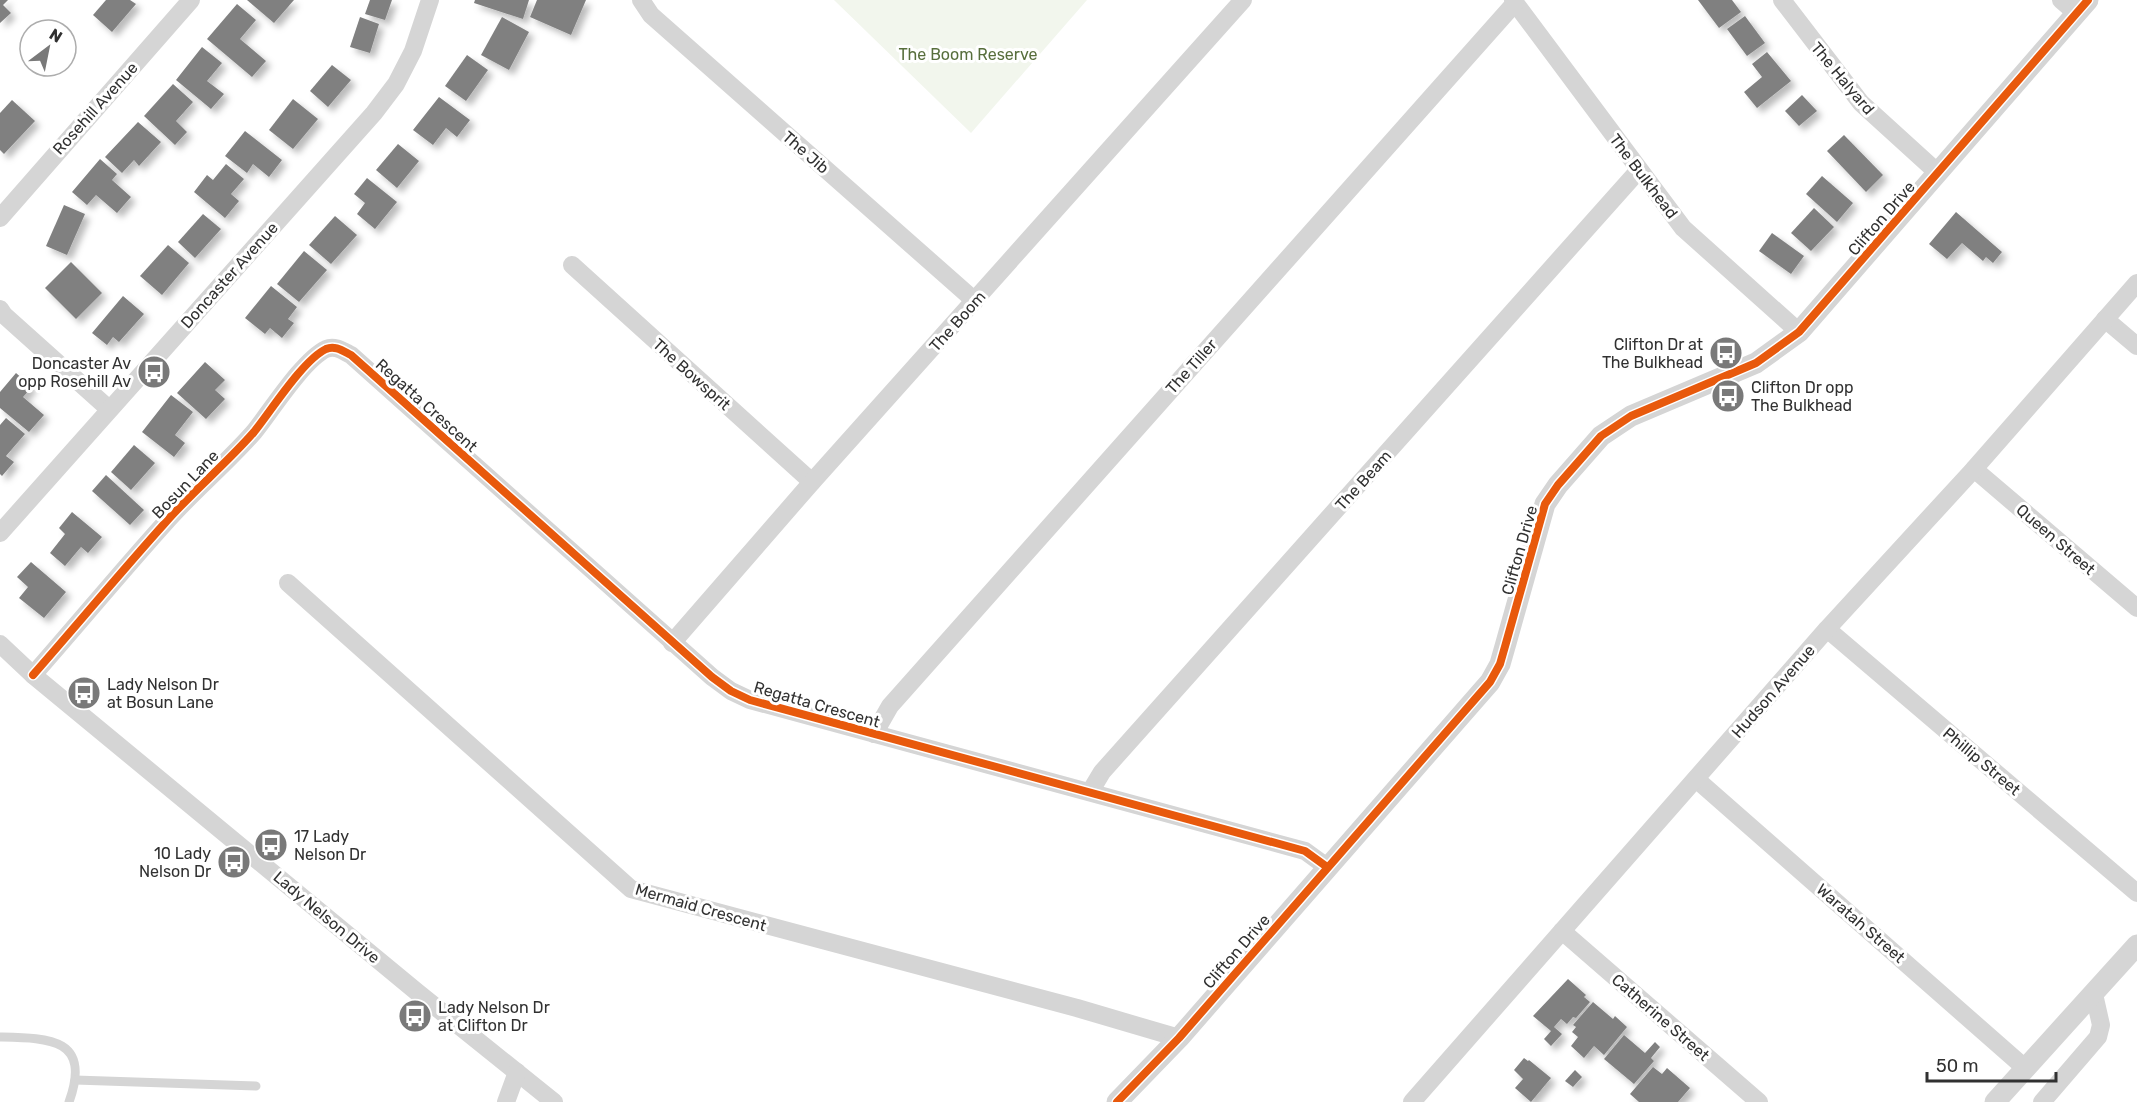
<svg xmlns="http://www.w3.org/2000/svg" width="2137" height="1102" viewBox="0 0 2137 1102" font-family="Rubik,sans-serif">
	<style>
		.green { fill: #f2f6ed }
		.building { fill: #808080; filter: url(#shadow) }
		.lines { fill: none; stroke-linecap: round; stroke-linejoin: round }
		.service { stroke: #d5d5d5; stroke-width: 9 }
		.minor { stroke: #d5d5d5; stroke-width: 18 }
		.tertiary { stroke: #d5d5d5; stroke-width: 21 }
		.cycleway-casing { stroke: #fff; stroke-width: 11 }
		.cycleway { stroke: #e8590c; stroke-width: 8 }
		.labels { text-anchor: middle; stroke-width: 6; stroke-linejoin: round; paint-order: stroke }
		.park-label { font-size: 16px; fill: #576e3c; stroke: #fff }
		.street-label { font-size: 16px; fill: #313131; stroke: #fff }
		.poi-label { font-size: 16px; fill: #313131; stroke: #fff; text-anchor: start }
	</style>
	<defs>
		<filter id="shadow"><feDropShadow dx="5" dy="5" stdDeviation="3" flood-color="#0004"/></filter>
	</defs>
	<rect width="100%" height="100%" fill="#fff"/>
	<polygon class="green" points="834,0 1087,0 971,133"/>
	<g class="building">
		<polygon points="0,0 8,0 3,5 11,13 0,23"/>
		<polygon points="106,0 130,0 136,4 112,32 93,15"/>
		<polygon points="247,0 294,0 274,23"/>
		<polygon points="370,0 392,0 385,20 365,14"/>
		<polygon points="475,0 529,0 523,19 474,3"/>
		<polygon points="537,0 586,0 571,35 530,17"/>
		<polygon points="1698,0 1732,0 1741,12 1719,28"/>
		<polygon points="237,4 256,20 240,39 266,61 252,77 207,39"/>
		<polygon points="1745,16 1765,43 1747,56 1727,29"/>
		<polygon points="360,17 379,24 370,53 350,47"/>
		<polygon points="502,17 529,32 509,70 481,55"/>
		<polygon points="202,47 222,63 207,81 224,94 211,109 176,80"/>
		<polygon points="1767,52 1791,81 1757,108 1744,92 1762,77 1752,64"/>
		<polygon points="467,55 488,70 466,101 445,86"/>
		<polygon points="332,65 351,80 328,107 310,91"/>
		<polygon points="173,84 193,102 176,121 187,132 175,145 144,116"/>
		<polygon points="1802,95 1817,111 1799,126 1785,111"/>
		<polygon points="439,97 470,120 457,137 446,128 433,145 413,130"/>
		<polygon points="293,99 318,119 293,149 269,130"/>
		<polygon points="12,100 35,121 4,154 0,150 0,113"/>
		<polygon points="138,122 161,142 139,166 134,160 122,173 105,157"/>
		<polygon points="245,131 282,160 269,177 253,164 247,173 225,156"/>
		<polygon points="1844,135 1883,175 1866,192 1827,151"/>
		<polygon points="398,144 419,161 397,188 376,170"/>
		<polygon points="100,159 117,174 112,180 131,197 117,213 96,195 87,205 72,192"/>
		<polygon points="226,164 244,179 231,194 239,201 225,218 194,192 207,175 213,180"/>
		<polygon points="1822,176 1853,203 1837,222 1806,194"/>
		<polygon points="367,178 397,202 375,229 357,214 365,203 354,194"/>
		<polygon points="64,205 85,214 67,255 46,246"/>
		<polygon points="1814,208 1834,227 1811,251 1791,233"/>
		<polygon points="1956,212 2002,252 1993,263 1986,257 1983,261 1962,243 1947,259 1929,244"/>
		<polygon points="203,214 221,229 195,258 178,242"/>
		<polygon points="335,216 357,235 331,264 309,245"/>
		<polygon points="1772,233 1804,256 1791,274 1759,251"/>
		<polygon points="168,245 189,263 162,295 140,276"/>
		<polygon points="304,251 327,270 299,302 277,284"/>
		<polygon points="71,262 102,293 76,319 45,288"/>
		<polygon points="271,286 297,307 288,319 294,323 282,338 270,328 265,334 245,318"/>
		<polygon points="123,296 144,314 119,342 113,337 107,345 92,333"/>
		<polygon points="205,362 225,380 215,390 225,399 206,419 177,393"/>
		<polygon points="16,373 32,387 23,397 44,415 29,432 0,408 0,392"/>
		<polygon points="171,395 193,412 175,435 185,443 174,457 142,432"/>
		<polygon points="6,418 25,434 6,456 14,462 2,476 0,474 0,425"/>
		<polygon points="134,445 155,463 131,490 111,472"/>
		<polygon points="106,475 144,510 130,525 92,491"/>
		<polygon points="72,512 102,537 88,553 81,547 65,566 50,553 65,534 59,528"/>
		<polygon points="31,562 66,592 44,618 19,598 28,587 17,577"/>
		<polygon points="1568,979 1586,995 1584,997 1590,1002 1576,1018 1573,1017 1567,1024 1561,1019 1554,1027 1562,1034 1551,1046 1544,1039 1551,1031 1533,1016"/>
		<polygon points="1593,1002 1613,1019 1615,1016 1627,1027 1604,1055 1594,1046 1584,1058 1571,1046 1578,1037 1572,1032 1576,1027 1573,1025"/>
		<polygon points="1624,1035 1645,1053 1655,1042 1660,1047 1651,1058 1654,1061 1634,1084 1604,1059"/>
		<polygon points="1524,1058 1528,1061 1529,1060 1551,1078 1531,1102 1515,1088 1523,1079 1514,1070"/>
		<polygon points="1653,1067 1662,1074 1667,1068 1690,1088 1678,1102 1639,1102 1630,1094"/>
		<polygon points="1575,1070 1582,1077 1573,1087 1565,1081"/>
	</g>
	<g class="lines">
		<g class="service">
			<path d="M 0,1037 C 49,1038 92,1038 69,1102"/>
			<polyline points="75,1080 256,1086"/>
		</g>
		<g class="minor">
			<polyline points="641,0 651,15 975,301"/>
			<polyline points="1513,0 1683,228 1799,332"/>
			<polyline points="1782,0 1861,103 1938,173"/>
			<polyline points="2061,0 2076,13"/>
			<polyline points="0,218 191,0"/>
			<polyline points="572,265 812,482"/>
			<polyline points="0,309 4,315 109,409"/>
			<polyline points="2105,319 2137,346"/>
			<polyline points="1974,469 2137,608"/>
			<polyline points="0,533 374,113 396,84 413,51 430,0"/>
			<polyline points="288,583 631,889 1077,1008 1179,1038"/>
			<polyline points="1827,629 2137,893"/>
			<polyline points="672,643 812,482 1243,0"/>
			<polyline points="0,644 33,675 417,992 554,1102"/>
			<path d="M 33,675 C 77,625 120,573 165,523 C 193,491 226,464 254,432 C 271,411 303,360 326,349 C 335,345 343,351 351,355 L 712,677 L 731,691 L 750,700 L 1305,851 L 1327,867"/>
			<polyline points="874,734 890,706 1515,3"/>
			<polyline points="1696,779 2025,1068"/>
			<polyline points="1090,792 1102,772 1639,170"/>
			<polyline points="1562,931 1759,1102"/>
			<polyline points="506,1102 517,1072"/>
			<polyline points="1412,1102 1827,629 1974,469 2137,283"/>
			<polyline points="2042,1102 2098,1037 2101,1025 2094,994"/>
		</g>
		<g class="tertiary">
			<polyline points="1117,1102 1179,1038 1490,682 1500,664 1506,643 1545,504 1558,485 1601,436 1631,416 1756,363 1799,332 2088,0"/>
			<polyline points="1995,1102 2137,945"/>
		</g>
		<defs>
			<g id="cycleway">
				<path d="M 33,675 C 77,625 120,573 165,523 C 193,491 226,464 254,432 C 271,411 303,360 326,349 C 335,345 343,351 351,355 L 712,677 L 731,691 L 750,700 L 1305,851 L 1327,867"/>
				<polyline points="1117,1102 1179,1038 1490,682 1500,664 1506,643 1545,504 1558,485 1601,436 1631,416 1756,363 1799,332 2088,0"/>
			</g>
		</defs>
		<use href="#cycleway" class="cycleway-casing"/>
		<use href="#cycleway" class="cycleway"/>
	</g>
	<defs>
		<symbol id="bus-disc" viewBox="-11 -11 22 22"><circle r="9.5" fill="#797979" stroke="#fff"/><path d="M-5-6H5V4H4V6H2V4H-2V6H-4V4H-5ZM-3.5-4V0h7V-4ZM-3.5 1.2v1.5H-2V1.2ZM2 1.2v1.5H3.5V1.2Z" fill="#fff"/></symbol>
	</defs>
	<g fill-rule="evenodd">
		<use href="#bus-disc" x="1707" y="334" width="38" height="38"/>
		<use href="#bus-disc" x="135" y="353" width="38" height="38"/>
		<use href="#bus-disc" x="1709" y="377" width="38" height="38"/>
		<use href="#bus-disc" x="65" y="674" width="38" height="38"/>
		<use href="#bus-disc" x="252" y="826" width="38" height="38"/>
		<use href="#bus-disc" x="215" y="843" width="38" height="38"/>
		<use href="#bus-disc" x="396" y="997" width="38" height="38"/>
	</g>
	<g class="labels">
		<g class="park-label">
			<text x="968" y="60">The Boom Reserve</text>
		</g>
		<g class="street-label">
			<text transform="translate(1843 78) rotate(50)" y="6">The Halyard</text>
			<text transform="translate(95 108) rotate(-48)" y="6">Rosehill Avenue</text>
			<text transform="translate(806 152) rotate(41)" y="6">The Jib</text>
			<text transform="translate(1644 176) rotate(53)" y="6">The Bulkhead</text>
			<text transform="translate(1881 218) rotate(-49)" y="6">Clifton Drive</text>
			<text transform="translate(229 275) rotate(-48)" y="6">Doncaster Avenue</text>
			<text transform="translate(957 321) rotate(-48)" y="6">The Boom</text>
			<text transform="translate(1191 366) rotate(-48)" y="6">The Tiller</text>
			<text transform="translate(692 374) rotate(42)" y="6">The Bowsprit</text>
			<text transform="translate(427 405) rotate(42)" y="6">Regatta Crescent</text>
			<text transform="translate(1363 480) rotate(-48)" y="6">The Beam</text>
			<text transform="translate(185 484) rotate(-46)" y="6">Bosun Lane</text>
			<text transform="translate(2056 539) rotate(41)" y="6">Queen Street</text>
			<text transform="translate(1519 550) rotate(-74)" y="6">Clifton Drive</text>
			<text transform="translate(1773 691) rotate(-49)" y="6">Hudson Avenue</text>
			<text transform="translate(817 704) rotate(16)" y="6">Regatta Crescent</text>
			<text transform="translate(1982 761) rotate(40)" y="6">Phillip Street</text>
			<text transform="translate(701 907) rotate(16)" y="6">Mermaid Crescent</text>
			<text transform="translate(327 917) rotate(40)" y="6">Lady Nelson Drive</text>
			<text transform="translate(1861 923) rotate(41)" y="6">Waratah Street</text>
			<text transform="translate(1236 951) rotate(-49)" y="6">Clifton Drive</text>
			<text transform="translate(1661 1017) rotate(41)" y="6">Catherine Street</text>
		</g>
		<g class="poi-label">
			<text x="1703" y="350" text-anchor="end">Clifton Dr at<tspan x="1703" dy="18">The Bulkhead</tspan></text>
			<text x="131" y="369" text-anchor="end">Doncaster Av<tspan x="131" dy="18">opp Rosehill Av</tspan></text>
			<text x="1751" y="393">Clifton Dr opp<tspan x="1751" dy="18">The Bulkhead</tspan></text>
			<text x="107" y="690">Lady Nelson Dr<tspan x="107" dy="18">at Bosun Lane</tspan></text>
			<text x="294" y="842">17 Lady<tspan x="294" dy="18">Nelson Dr</tspan></text>
			<text x="211" y="859" text-anchor="end">10 Lady<tspan x="211" dy="18">Nelson Dr</tspan></text>
			<text x="438" y="1013">Lady Nelson Dr<tspan x="438" dy="18">at Clifton Dr</tspan></text>
		</g>
	</g>
	<g transform="translate(48 48) rotate(32)"><circle r="28" fill="#ffffff" stroke="#adadad" stroke-width="1.5"/>
	<path d="M0-4.5L10 22L0 15L-10 22Z" fill="#797979"/>
	<text y="-9" font-size="16" font-weight="bold" text-anchor="middle" fill="#313131">N</text>
	</g>
	<path d="M1927 1072v9h129v-9" fill="none" stroke="#313131" stroke-width="3"/>
	<text x="1936" y="1072" font-size="18" fill="#313131" stroke="#ffffff" stroke-width="4.5" paint-order="stroke">50 m</text>
</svg>
